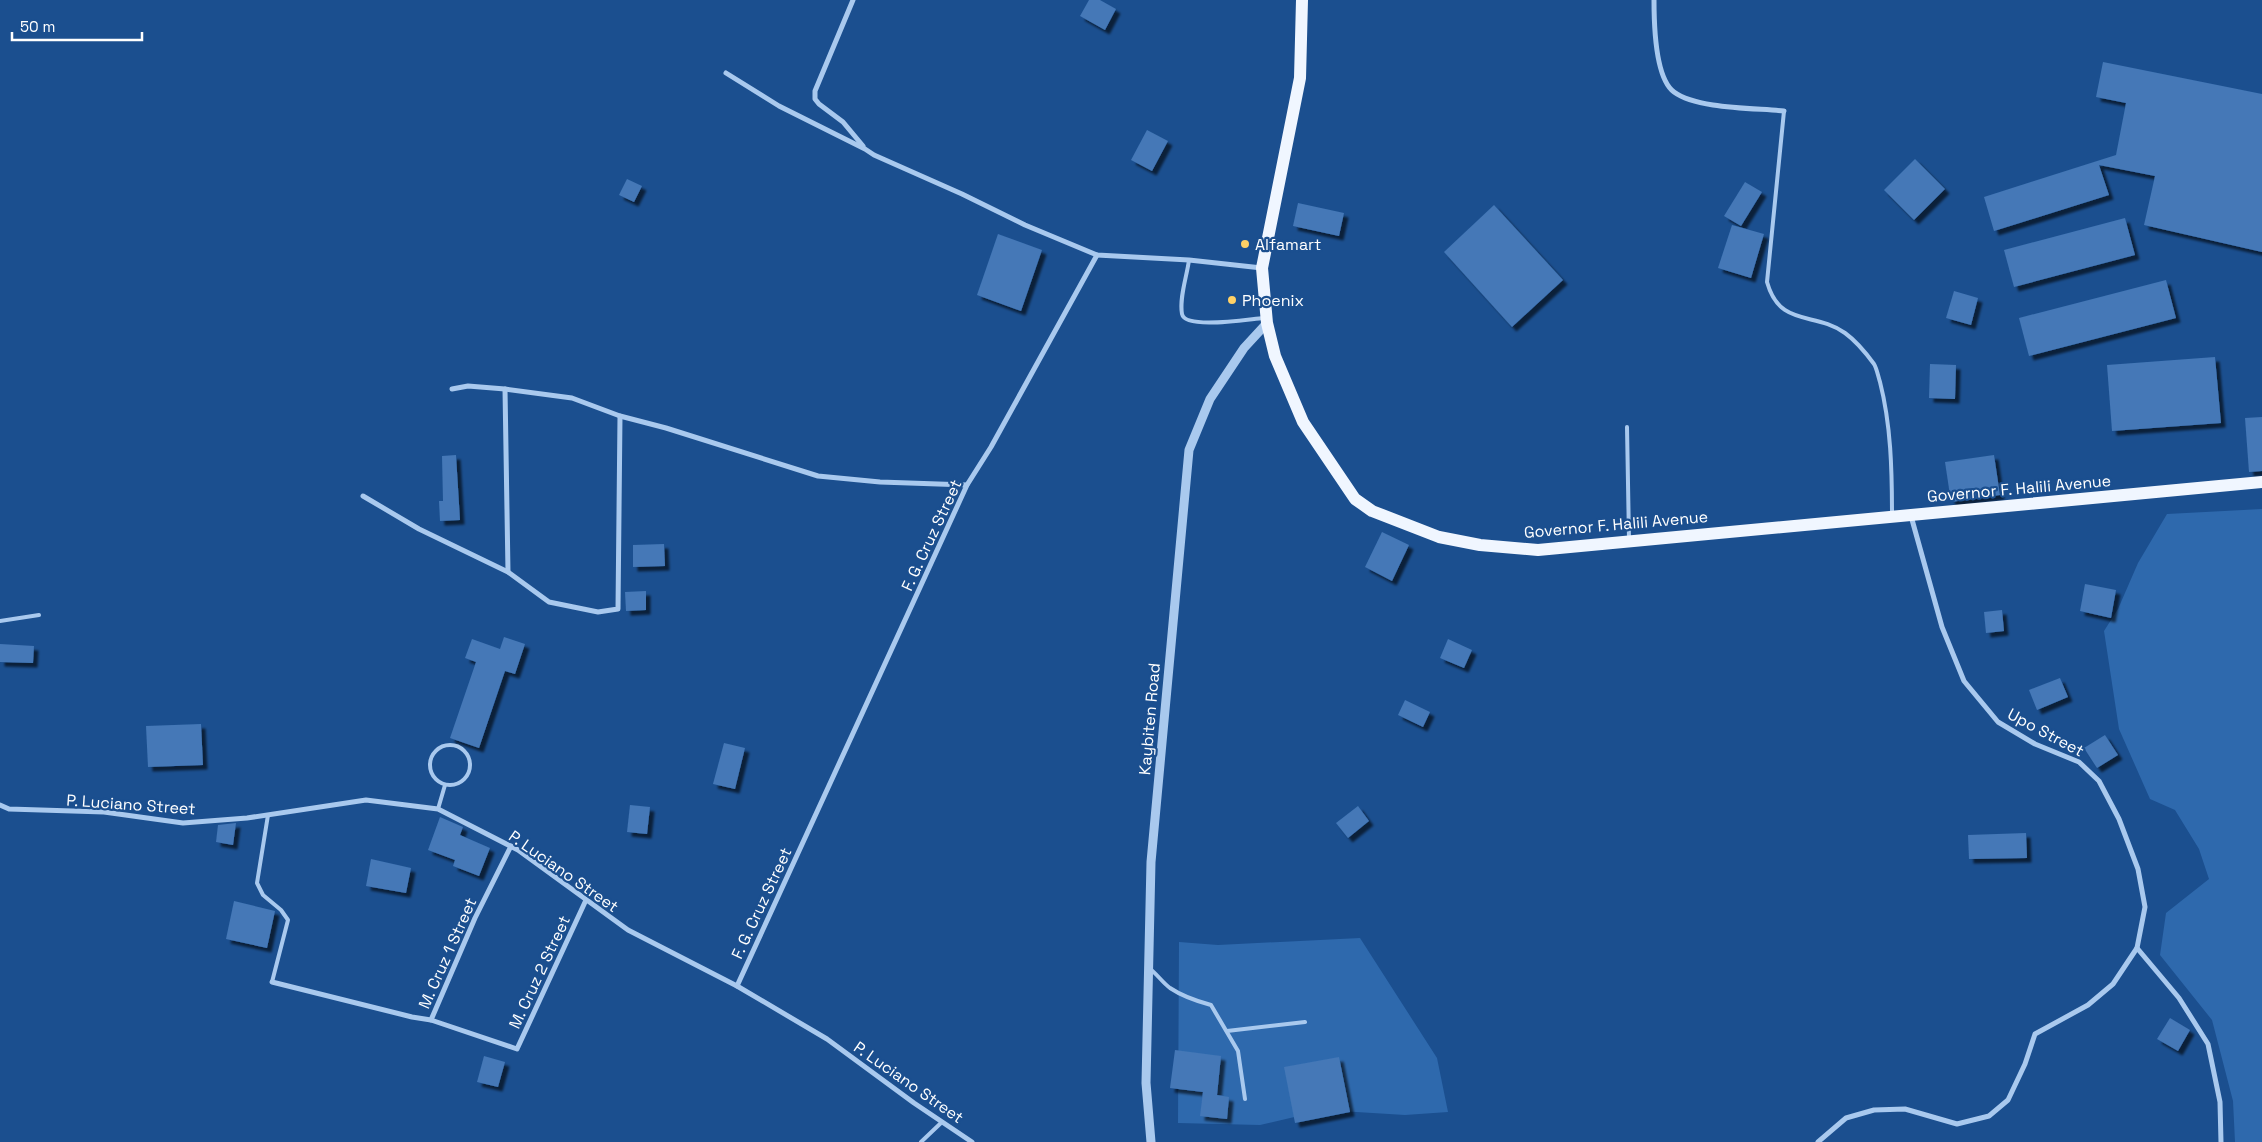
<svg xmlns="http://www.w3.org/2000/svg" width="2262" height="1142" viewBox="0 0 2262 1142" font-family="'Space Grotesk',sans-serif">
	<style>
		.green { fill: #2e69ad }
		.building { fill: #4478b7; filter: url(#shadow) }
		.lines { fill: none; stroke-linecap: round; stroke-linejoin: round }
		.service { stroke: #a9c9ee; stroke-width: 4 }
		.minor { stroke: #a9c9ee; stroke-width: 5 }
		.tertiary { stroke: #a9c9ee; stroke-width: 9 }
		.primary { stroke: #f0f6ff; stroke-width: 12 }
		.poi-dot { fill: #ffd166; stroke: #1b4f8f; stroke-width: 2 }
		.labels { text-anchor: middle; stroke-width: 4.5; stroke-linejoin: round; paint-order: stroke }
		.poi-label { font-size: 16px; fill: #fff; stroke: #1b4f8f; text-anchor: start }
		.street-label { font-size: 16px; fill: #fff; stroke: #1b4f8f }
	</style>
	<defs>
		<filter id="shadow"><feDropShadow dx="4.5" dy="4.5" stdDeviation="1" flood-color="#0009"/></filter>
	</defs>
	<rect width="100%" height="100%" fill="#1b4f8f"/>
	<g class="green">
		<polygon points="2262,509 2262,1142 2235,1142 2233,1101 2212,1020 2160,955 2166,913 2209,879 2199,849 2175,810 2150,799 2119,729 2104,631 2118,609 2138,563 2167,514"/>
		<polygon points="1360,938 1437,1058 1448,1112 1405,1115 1324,1110 1260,1125 1178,1123 1179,942 1218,945"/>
	</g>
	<g class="building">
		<polygon points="1089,0 1100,0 1116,9 1105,30 1080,16"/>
		<polygon points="2103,62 2262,94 2262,252 2144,225 2155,176 2099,165 2109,195 1994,231 1984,197 2116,155 2126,103 2096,97"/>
		<polygon points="1147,130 1168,141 1152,171 1131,160"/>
		<polygon points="1915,159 1945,189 1914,220 1884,190"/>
		<polygon points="627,179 642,186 634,202 619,195"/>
		<polygon points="1745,182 1762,192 1741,226 1724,216"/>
		<polygon points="1298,203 1344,213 1339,236 1293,226"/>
		<polygon points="1494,205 1563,280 1512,327 1444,252"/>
		<polygon points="2125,218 2135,255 2014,287 2004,250"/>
		<polygon points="1732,225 1764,234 1751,278 1718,268"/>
		<polygon points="998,234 1042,250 1021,311 977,295"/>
		<polygon points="2166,280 2176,318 2029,356 2019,318"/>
		<polygon points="1954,291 1978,298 1971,325 1946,318"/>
		<polygon points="2215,357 2221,423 2112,431 2107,365"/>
		<polygon points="1930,364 1956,365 1955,399 1929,398"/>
		<polygon points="2262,417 2262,471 2249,472 2245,418"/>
		<polygon points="456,455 460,520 440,521 439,501 443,501 442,456"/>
		<polygon points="1994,455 2000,495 1951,502 1945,462"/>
		<polygon points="1382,532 1409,545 1392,581 1365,567"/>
		<polygon points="664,544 665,566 633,567 633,545"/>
		<polygon points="2085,584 2116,590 2111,618 2080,611"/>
		<polygon points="646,591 646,610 626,611 625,592"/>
		<polygon points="2002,610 2004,631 1986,633 1984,612"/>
		<polygon points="504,637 525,644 515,674 505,671 479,748 450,738 476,662 465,658 472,639 500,649"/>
		<polygon points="1448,639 1472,650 1464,668 1440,658"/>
		<polygon points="0,644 34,646 33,663 0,662"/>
		<polygon points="2060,678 2068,697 2037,710 2029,690"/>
		<polygon points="1405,700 1430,712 1423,727 1398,715"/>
		<polygon points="201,724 203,765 148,767 146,726"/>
		<polygon points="2105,735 2118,755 2097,768 2084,748"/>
		<polygon points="724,743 745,748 735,789 713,784"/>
		<polygon points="630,805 650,807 647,834 627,832"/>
		<polygon points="1358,806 1369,821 1348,838 1336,823"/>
		<polygon points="440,817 463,827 460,835 490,848 479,876 453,866 455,860 428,850"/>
		<polygon points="236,823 233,845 216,842 218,825"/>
		<polygon points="2026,833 2027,858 1969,859 1968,835"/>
		<polygon points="371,859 411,868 406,893 366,886"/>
		<polygon points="234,901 275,911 267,948 226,939"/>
		<polygon points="2170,1018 2190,1030 2178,1051 2157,1039"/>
		<polygon points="1175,1050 1221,1056 1217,1095 1229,1097 1227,1119 1200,1116 1203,1092 1170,1088"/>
		<polygon points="484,1056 505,1062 498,1087 477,1082"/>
		<polygon points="1339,1057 1350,1112 1295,1123 1284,1067"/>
	</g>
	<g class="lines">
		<g class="service">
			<path d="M 1784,111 L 1767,282 C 1780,328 1814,311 1845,333 C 1856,341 1866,353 1874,364 C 1877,369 1878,376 1880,382 C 1891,425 1892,470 1892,515"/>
			<path d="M 1189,260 C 1187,276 1179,298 1182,314 C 1185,330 1249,319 1263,318"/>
			<polyline points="1627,427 1629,539"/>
			<polyline points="0,621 39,615"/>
			<circle cx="450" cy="765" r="20"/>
			<polyline points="438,809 445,785"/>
			<polyline points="268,815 257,883 263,895 281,910 288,920 272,982"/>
			<path d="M 1149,968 C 1157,974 1162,982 1170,988 C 1182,996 1196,1001 1211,1005 L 1238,1051 L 1245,1099"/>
			<polyline points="1227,1031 1305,1022"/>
			<polyline points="921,1142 942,1122"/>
		</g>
		<g class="minor">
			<polyline points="853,0 815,91 815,99 819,104 843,122 863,146"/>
			<path d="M 1654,0 C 1654,22 1655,78 1674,92 C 1697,109 1755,108 1784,111"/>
			<polyline points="726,73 779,106 865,149 874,155 962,194 1025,225 1097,255 1189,260 1262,268"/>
			<polyline points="452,389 468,386 505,389 572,398 620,416 666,428 818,476 880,482 967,485"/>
			<polyline points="505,389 508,572"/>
			<polyline points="363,496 419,529 508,572 549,602 598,612 618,609 620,416"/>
			<polyline points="0,805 9,809 104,812 183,823 247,818 366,800 438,809 518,850 628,930 737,986 827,1039 914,1103 972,1142"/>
			<polyline points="511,846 475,918 431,1020 517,1049 586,900"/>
			<polyline points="2137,948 2179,998 2208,1044 2220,1102 2221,1142"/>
			<polyline points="272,982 412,1017 431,1020"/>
			<polyline points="737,986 967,485 991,447 1097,255"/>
			<polyline points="1818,1142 1846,1118 1874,1110 1905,1109 1957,1124 1989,1116 2008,1100 2025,1064 2035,1034 2088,1005 2113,984 2137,948 2145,907 2138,869 2119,819 2099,781 2079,762 2035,744 1998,722 1964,681 1942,627 1911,516"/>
		</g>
		<polyline class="tertiary" points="1151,1142 1146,1083 1151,862 1189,450 1210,399 1244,348 1267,323"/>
		<polyline class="primary" points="1302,0 1300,78 1262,268 1267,323 1275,356 1303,422 1355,499 1372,511 1439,537 1480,545 1538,550 2262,482"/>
	</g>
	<g class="poi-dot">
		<circle cx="1245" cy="244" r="5"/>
		<circle cx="1232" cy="300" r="5"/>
	</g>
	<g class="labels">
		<g class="poi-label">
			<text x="1255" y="250">Alfamart</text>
			<text x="1242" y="306">Phoenix</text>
		</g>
		<g class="street-label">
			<text transform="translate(2019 488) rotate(-5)" y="6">Governor F. Halili Avenue</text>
			<text transform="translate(1616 524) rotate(-5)" y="6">Governor F. Halili Avenue</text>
			<text transform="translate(931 535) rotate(-65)" y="6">F. G. Cruz Street</text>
			<text transform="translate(1149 719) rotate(-85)" y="6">Kaybiten Road</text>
			<text transform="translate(2046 732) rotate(28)" y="6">Upo Street</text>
			<text transform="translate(131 804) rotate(4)" y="6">P. Luciano Street</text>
			<text transform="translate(564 871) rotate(35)" y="6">P. Luciano Street</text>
			<text transform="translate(761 903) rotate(-65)" y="6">F. G. Cruz Street</text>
			<text transform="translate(447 953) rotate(-66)" y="6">M. Cruz 1 Street</text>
			<text transform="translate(539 972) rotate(-65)" y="6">M. Cruz 2 Street</text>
			<text transform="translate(909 1082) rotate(35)" y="6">P. Luciano Street</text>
		</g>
	</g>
	<path d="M12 32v8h130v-8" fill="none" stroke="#ffffff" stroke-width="2.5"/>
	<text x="20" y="32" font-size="15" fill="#ffffff" stroke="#1b4f8f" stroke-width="4" paint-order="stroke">50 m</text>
</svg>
